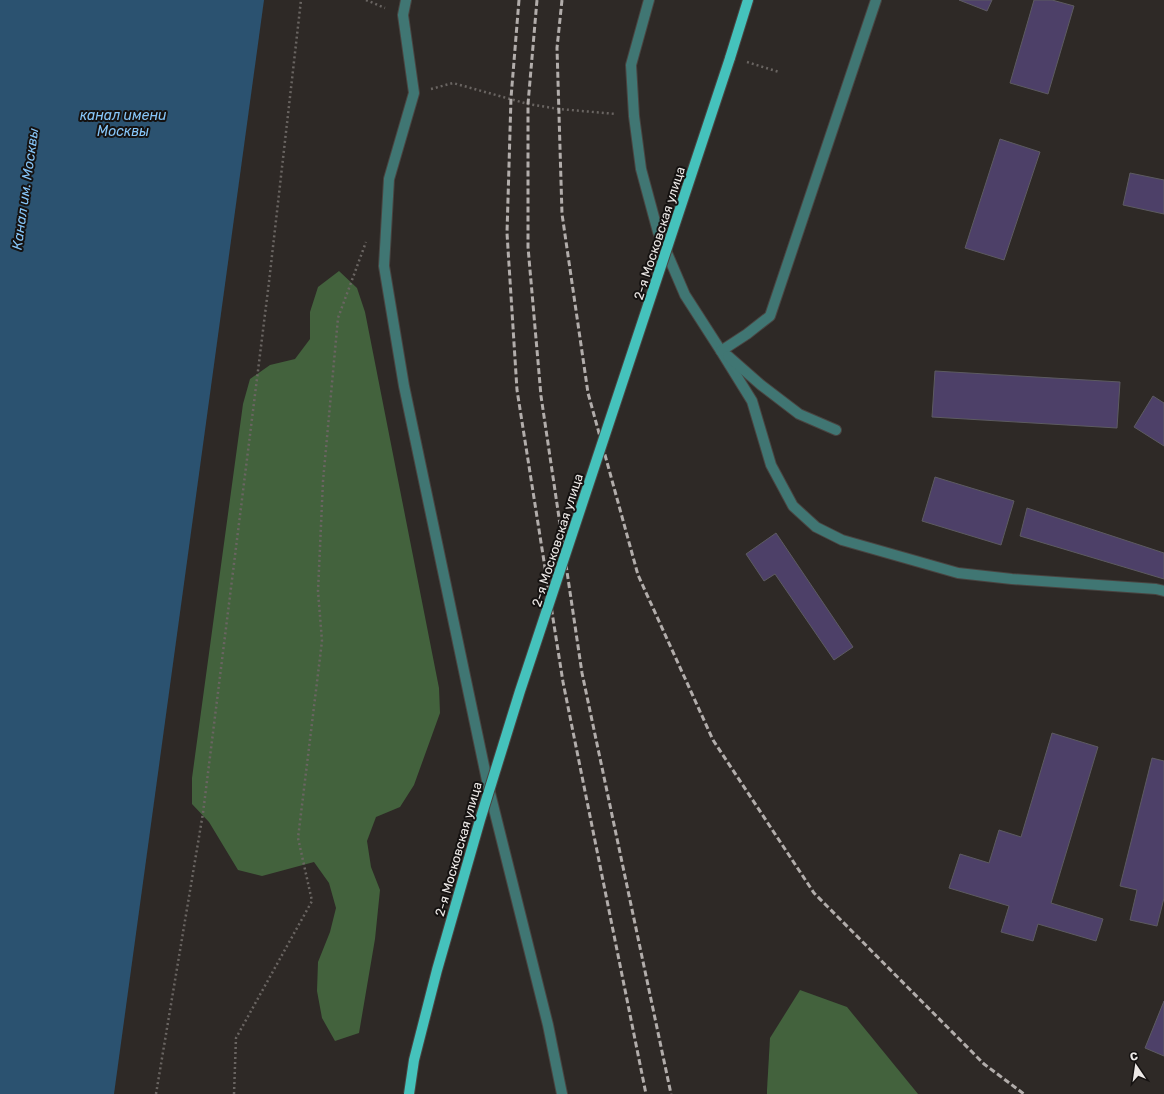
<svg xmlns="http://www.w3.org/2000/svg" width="1164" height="1094" viewBox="0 0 1164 1094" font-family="Rubik,sans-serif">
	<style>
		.forest { fill: #43623d }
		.water { fill: #2b5270 }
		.building { fill: #4d4068; stroke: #5d5b61 }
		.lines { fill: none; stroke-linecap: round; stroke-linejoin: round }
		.minor-casing { stroke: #494441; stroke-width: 12 }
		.major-casing { stroke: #494441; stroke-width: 12 }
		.path { stroke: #6a6562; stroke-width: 2.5; stroke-dasharray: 2 3; stroke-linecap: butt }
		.minor { stroke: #407673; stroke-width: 10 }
		.major { stroke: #45c2bc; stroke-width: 10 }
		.rail { stroke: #b2adab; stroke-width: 3; stroke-dasharray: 6 3; stroke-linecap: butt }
		.major-bridge-casing { stroke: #494441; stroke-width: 12; stroke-linecap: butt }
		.major-bridge { stroke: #45c2bc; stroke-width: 10 }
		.labels { text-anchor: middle; stroke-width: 4; stroke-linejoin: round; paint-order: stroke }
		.street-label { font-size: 13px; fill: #ede9e7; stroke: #151211 }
		.water-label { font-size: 14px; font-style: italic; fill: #87c6f9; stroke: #151211 }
	</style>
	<rect width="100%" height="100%" fill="#2e2926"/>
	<g class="forest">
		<polygon points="339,271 357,288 365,312 439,688 440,713 414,785 400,807 376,817 367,841 371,867 380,890 375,939 359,1033 335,1041 322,1018 317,991 318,962 330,932 336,908 329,883 314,862 262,876 238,870 209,822 192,804 192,778 243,404 250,379 270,365 295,359 310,339 310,312 318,287"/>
		<polygon points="800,990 847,1007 918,1094 767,1094 767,1090 770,1038"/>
	</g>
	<polygon class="water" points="0,0 264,0 114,1094 0,1094"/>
	<g class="building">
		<polygon points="959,0 992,0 987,11"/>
		<polygon points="1034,0 1052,0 1074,6 1048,94 1010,83"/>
		<polygon points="1000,139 1040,152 1004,260 965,248"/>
		<polygon points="1130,173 1164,180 1164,214 1123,205"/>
		<polygon points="935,371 1120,382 1117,428 932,417"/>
		<polygon points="1153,396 1164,403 1164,446 1134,427"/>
		<polygon points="935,477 1014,501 1001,545 922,521"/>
		<polygon points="1027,508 1164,553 1164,579 1020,536"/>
		<polygon points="776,533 853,647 834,660 775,574 764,581 746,554"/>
		<polygon points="1052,733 1098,747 1051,903 1103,919 1096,941 1038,924 1033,941 1001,932 1009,906 949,888 960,854 989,863 999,830 1021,837"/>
		<polygon points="1152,758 1164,761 1164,898 1157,926 1130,920 1137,890 1120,886"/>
		<polygon points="1164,1001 1164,1056 1145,1048"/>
	</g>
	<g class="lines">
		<defs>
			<g id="minor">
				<polyline points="406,0 403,15 414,93 389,179 384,266 404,386 488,785 548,1025 562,1094"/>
				<polyline points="649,0 631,65 634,116 641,169 658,232 685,295 721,351 752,401 771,465 793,506 816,527 842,540 958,573 1012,579 1156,589 1164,591"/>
				<polyline points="721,351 747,334 770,316 876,0"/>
				<polyline points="728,356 761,385 799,414 836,430"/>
			</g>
			<polyline id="major" points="730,58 748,0"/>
		</defs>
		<use href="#minor" class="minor-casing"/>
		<use href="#major" class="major-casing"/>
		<g class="path">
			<polyline points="366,0 385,8"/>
			<polyline points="747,62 779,72"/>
			<polyline points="431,89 453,83 528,104 559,109 616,114"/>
			<polyline points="156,1094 203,813 269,282 301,0"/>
			<polyline points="234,1094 236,1038 312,901 298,838 322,641 318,591 323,481 338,318 366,242"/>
		</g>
		<use href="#minor" class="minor"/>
		<use href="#major" class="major"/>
		<g class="rail">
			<polyline points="519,0 511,98 507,233 517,390 563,682 646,1094"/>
			<polyline points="537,0 528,104 528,247 541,396 582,673 671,1094"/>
			<polyline points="562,0 557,48 562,214 588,393 638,575 713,740 814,893 984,1064 1024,1094"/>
		</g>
		<defs>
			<polyline id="major-bridge" points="409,1094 414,1060 437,970 480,820 520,691 730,58"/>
		</defs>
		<use href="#major-bridge" class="major-bridge-casing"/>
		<use href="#major-bridge" class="major-bridge"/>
	</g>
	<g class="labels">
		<g class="street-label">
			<text transform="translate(659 233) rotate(-72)" y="5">2-я Московская улица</text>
			<text transform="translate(557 540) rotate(-72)" y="5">2-я Московская улица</text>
			<text transform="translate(458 849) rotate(-74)" y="5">2-я Московская улица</text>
		</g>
		<g class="water-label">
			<text x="123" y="120">канал имени<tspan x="123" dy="16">Москвы</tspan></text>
			<text transform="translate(25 189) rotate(-82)" y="5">Канал им. Москвы</text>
		</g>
	</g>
	<g transform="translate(1136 1066) rotate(347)" stroke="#151211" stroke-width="3" paint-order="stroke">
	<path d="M0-3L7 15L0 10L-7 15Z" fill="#ede9e7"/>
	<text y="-6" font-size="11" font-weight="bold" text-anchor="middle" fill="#ede9e7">С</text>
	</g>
</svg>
